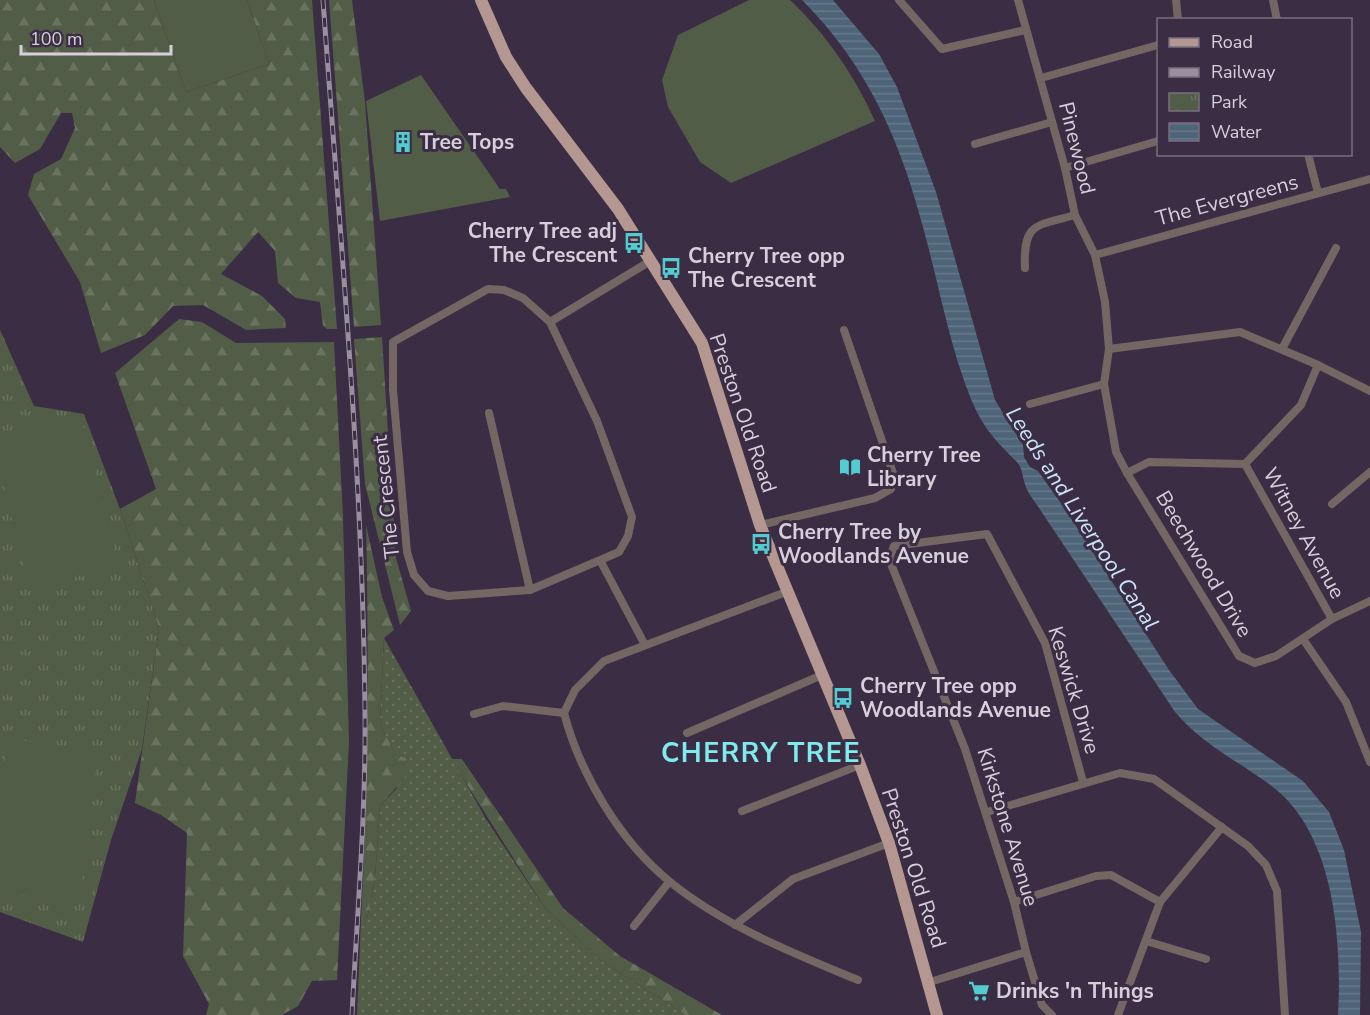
<svg xmlns="http://www.w3.org/2000/svg" width="1370" height="1015" viewBox="0 0 1370 1015" font-family="'Nunito Sans',sans-serif">
	<style>
		.grass { fill: url(#grass-dots) }
		.forest { fill: url(#forest-firs) }
		.park { fill: url(#park-tufts) }
		.garden { fill: #515d46 }
		.water { fill: url(#water-rules) }
		.lines { fill: none; stroke-linecap: round; stroke-linejoin: round }
		.minor { stroke: #746663; stroke-width: 8 }
		.primary { stroke: #b39790; stroke-width: 12 }
		.rail-casing { stroke: #998f9f; stroke-width: 5 }
		.rail { stroke: #3b2d43; stroke-width: 3; stroke-dasharray: 9; stroke-linecap: butt }
		.labels { text-anchor: middle; stroke-width: 6; stroke-linejoin: round; paint-order: stroke }
		.poi-label { font-size: 21px; font-weight: bold; fill: #d7cfdc; stroke: #3b2d43; text-anchor: start }
		.street-label { font-size: 21px; fill: #d7cfdc; stroke: #3b2d43 }
		.water-label { font-size: 22px; font-style: italic; fill: #cae4fc; stroke: #3b2d43 }
		.district-label { font-size: 27px; font-weight: bold; letter-spacing: 1.5px; fill: #7febee; stroke: #3b2d43 }
	</style>
	<defs>
		<pattern id="grass-dots" width="8" height="8" patternUnits="userSpaceOnUse" patternTransform="scale(1.5)"><rect width="8" height="8" fill="#515d46"/><path d="M2 2h.1M6 6h.1" fill="none" stroke="#697360" stroke-width="1.8" stroke-linecap="round"/></pattern>
		<pattern id="forest-firs" width="22" height="20" patternUnits="userSpaceOnUse" patternTransform="scale(1.5)"><rect width="22" height="20" fill="#515d46"/><path d="M5 1l3.5 6h-7zM16 11l3.5 6h-7z" fill="#697360"/></pattern>
		<pattern id="park-tufts" width="24" height="20" patternUnits="userSpaceOnUse" patternTransform="scale(1.5)"><rect width="24" height="20" fill="#515d46"/><path d="M3 7l-1-3M5 7V3M7 7l1-3M15 17l-1-3M17 17v-4M19 17l1-3" fill="none" stroke="#697360"/></pattern>
		<pattern id="water-rules" width="6" height="5" patternUnits="userSpaceOnUse" patternTransform="scale(1.5)"><rect width="6" height="5" fill="#4e6478"/><path d="M0 2.5h6" fill="none" stroke="#67798b"/></pattern>
	</defs>
	<rect width="100%" height="100%" fill="#3b2d43"/>
	<polygon class="grass" points="384,638 486,819 544,907 601,961 686,1015 357,1015 361,919 367,919 375,878 380,806 397,788 396,755 380,724"/>
	<g class="forest">
		<polygon points="0,0 154,0 186,92 269,64 247,0 312,0 337,329 327,329 323,326 320,302 296,298 278,283 275,251 258,232 221,274 262,296 285,319 286,328 246,330 203,305 173,306 145,335 101,353 80,282 28,195 34,174 61,159 75,128 72,113 61,113 40,149 15,163 0,147"/>
		<polygon points="329,0 352,0 365,102 381,325 354,327"/>
		<polygon points="179,319 202,322 236,343 334,342 343,516 349,742 337,980 312,981 298,1006 282,1015 206,1015 209,1004 183,956 187,833 161,815 135,803 159,628 120,509 156,489 115,373"/>
		<polygon points="382,337 396,558 411,611 400,625 365,484 354,339"/>
		<path d="M 366,525 L 382,597 L 394,630 L 384,638 L 380,724 L 396,755 L 406,758 L 407,775 L 380,806 L 375,878 L 367,919 L 361,919 C 368,787 369,657 366,525 Z"/>
		<polygon points="451,759 462,759 563,908 620,956 722,1015 686,1015 601,961 544,907"/>
	</g>
	<polygon class="park" points="0,330 34,406 84,414 120,509 159,628 142,749 111,840 83,942 0,912"/>
	<g class="garden">
		<polygon points="154,0 247,0 269,64 186,92"/>
		<path d="M 749,0 L 790,0 C 827,35 854,75 875,121 L 731,183 L 700,162 L 668,107 L 662,80 L 678,35 Z"/>
		<polygon points="421,75 500,189 506,189 510,197 380,221 366,101"/>
		<polygon points="80,414 118,566 29,588 0,470 0,434"/>
		<polygon points="8,739 97,750 80,902 0,892 0,809"/>
	</g>
	<path class="water" d="M 802,0 L 833,0 L 879,54 L 897,87 L 936,192 L 995,400 L 1023,445 L 1024,457 L 1030,467 L 1038,471 L 1065,509 L 1169,670 L 1198,709 L 1303,781 L 1329,812 L 1344,850 L 1361,932 L 1360,1015 L 1338,1015 C 1342,940 1335,831 1269,784 C 1236,760 1202,744 1175,712 L 1037,505 C 1032,498 1026,490 1024,481 C 1022,474 1022,467 1016,461 C 995,440 983,428 971,399 C 948,342 938,279 921,220 C 898,135 865,63 802,0 Z"/>
	<g class="lines">
		<g class="minor">
			<polyline points="899,0 942,49 1025,30"/>
			<polyline points="1018,0 1065,168 1075,215 1095,255 1105,302 1109,349 1104,384 1116,452 1127,473 1239,656 1255,663 1276,656 1332,619 1370,601"/>
			<polyline points="1176,0 1178,20"/>
			<polyline points="1273,0 1277,20"/>
			<polyline points="1041,78 1158,45"/>
			<polyline points="975,144 1052,122"/>
			<polyline points="1308,154 1318,193"/>
			<polyline points="1065,168 1158,141"/>
			<polyline points="1095,255 1370,179"/>
			<path d="M 1025,268 C 1023,222 1036,226 1075,215"/>
			<polygon points="488,289 504,290 523,298 550,322 597,421 632,517 628,536 619,552 530,590 448,596 428,591 414,575 407,552 393,390 393,342"/>
			<polyline points="550,322 652,260"/>
			<polyline points="1109,349 1240,332 1318,365 1370,391"/>
			<polyline points="1282,349 1336,248"/>
			<polyline points="1030,404 1104,384"/>
			<polyline points="489,413 530,590"/>
			<polyline points="1245,464 1332,619"/>
			<polyline points="1127,473 1149,462 1245,464 1301,405 1318,365"/>
			<polyline points="1332,504 1370,472"/>
			<polyline points="760,525 875,498 891,489 893,473 844,330"/>
			<polyline points="601,562 645,645"/>
			<path d="M 786,592 L 604,661 L 575,690 L 564,713 C 580,774 620,841 669,881 C 724,926 793,953 858,980"/>
			<polyline points="1303,639 1346,702 1370,762"/>
			<polyline points="474,714 503,706 564,713"/>
			<polyline points="687,733 822,675"/>
			<polyline points="742,811 860,765"/>
			<polyline points="987,812 1120,773 1154,779 1248,846 1266,865 1277,891 1285,1015"/>
			<polyline points="1014,902 1096,876 1111,875 1160,902"/>
			<polyline points="735,925 793,879 889,843"/>
			<polyline points="634,926 669,882"/>
			<polyline points="1146,941 1206,959"/>
			<polyline points="1026,952 1014,902 965,749 889,559 894,546 987,534 1045,643 1083,782"/>
			<polyline points="930,982 1026,952 1042,1005 1052,1015"/>
			<polyline points="1118,1015 1160,902 1222,827"/>
		</g>
		<polyline class="primary" points="481,0 506,57 526,88 618,209 702,343 760,525 860,765 889,843 937,1015"/>
		<defs>
			<path id="rail" d="M 323,0 C 340,238 363,475 365,714 C 366,814 357,915 352,1015"/>
		</defs>
		<use href="#rail" class="rail-casing"/>
		<use href="#rail" class="rail"/>
	</g>
	<defs>
		<symbol id="building-bare" viewBox="-9 -9 18 18"><path d="M-4-6H4V6H1V3H-1V6H-4ZM-2.5-4.3h1.7v1.8h-1.7ZM.8-4.3h1.7v1.8H.8ZM-2.5-1h1.7V.8h-1.7ZM.8-1h1.7V.8H.8Z" fill="#52ccd0" stroke="#3b2d43" stroke-width="2.5" paint-order="stroke"/></symbol>
		<symbol id="bus-bare" viewBox="-9 -9 18 18"><path d="M-5-6H5V4H4V6H2V4H-2V6H-4V4H-5ZM-3.5-4V0h7V-4ZM-3.5 1.2v1.5H-2V1.2ZM2 1.2v1.5H3.5V1.2Z" fill="#52ccd0" stroke="#3b2d43" stroke-width="2.5" paint-order="stroke"/></symbol>
		<symbol id="library-bare" viewBox="-9 -9 18 18"><path d="M-6-4Q-3-5.5-.7-3.5V5Q-3 3-6 4ZM6-4Q3-5.5 .7-3.5V5Q3 3 6 4Z" fill="#52ccd0" stroke="#3b2d43" stroke-width="2.5" paint-order="stroke"/></symbol>
		<symbol id="supermarket-bare" viewBox="-9 -9 18 18"><path d="M-6-5.5h2.5l.6 2H6L4.5 2H-2.5L-4.4-4H-6ZM-1.5 3.2a1.3 1.3 0 1 0 .1 0ZM3 3.2a1.3 1.3 0 1 0 .1 0Z" fill="#52ccd0" stroke="#3b2d43" stroke-width="2.5" paint-order="stroke"/></symbol>
	</defs>
	<g fill-rule="evenodd">
		<use href="#building-bare" x="388" y="127" width="30" height="30"/>
		<use href="#bus-bare" x="619" y="228" width="30" height="30"/>
		<use href="#bus-bare" x="656" y="253" width="30" height="30"/>
		<use href="#library-bare" x="835" y="452" width="30" height="30"/>
		<use href="#bus-bare" x="746" y="529" width="30" height="30"/>
		<use href="#bus-bare" x="828" y="683" width="30" height="30"/>
		<use href="#supermarket-bare" x="964" y="976" width="30" height="30"/>
	</g>
	<g class="labels">
		<g class="poi-label">
			<text x="420" y="149">Tree Tops</text>
			<text x="617" y="238" text-anchor="end">Cherry Tree adj<tspan x="617" dy="24">The Crescent</tspan></text>
			<text x="688" y="263">Cherry Tree opp<tspan x="688" dy="24">The Crescent</tspan></text>
			<text x="867" y="462">Cherry Tree<tspan x="867" dy="24">Library</tspan></text>
			<text x="778" y="539">Cherry Tree by<tspan x="778" dy="24">Woodlands Avenue</tspan></text>
			<text x="860" y="693">Cherry Tree opp<tspan x="860" dy="24">Woodlands Avenue</tspan></text>
			<text x="996" y="998">Drinks 'n Things</text>
		</g>
		<g class="street-label">
			<text transform="translate(1077 148) rotate(76)" y="7">Pinewood</text>
			<text transform="translate(1227 200) rotate(-15)" y="7">The Evergreens</text>
			<text transform="translate(743 413) rotate(71)" y="7">Preston Old Road</text>
			<text transform="translate(386 497) rotate(-96)" y="7">The Crescent</text>
			<text transform="translate(1304 533) rotate(61)" y="7">Witney Avenue</text>
			<text transform="translate(1204 564) rotate(59)" y="7">Beechwood Drive</text>
			<text transform="translate(1074 690) rotate(73)" y="7">Keswick Drive</text>
			<text transform="translate(1008 827) rotate(73)" y="7">Kirkstone Avenue</text>
			<text transform="translate(914 868) rotate(72)" y="7">Preston Old Road</text>
		</g>
		<g class="water-label">
			<text transform="translate(1083 518) rotate(57)" y="8">Leeds and Liverpool Canal</text>
		</g>
		<g class="district-label">
			<text x="761" y="762">CHERRY TREE</text>
		</g>
	</g>
	<rect x="1157" y="18" width="195" height="138" fill="#3b2d43" stroke="#796e80" stroke-width="1.5"/>
	<rect x="1169" y="38" width="30" height="9" fill="#b39790" stroke="#796e80" stroke-width="1.5"/>
	<text x="1211" y="48" font-size="18" fill="#d7cfdc">Road</text>
	<rect x="1169" y="68" width="30" height="9" fill="#998f9f" stroke="#796e80" stroke-width="1.5"/>
	<text x="1211" y="78" font-size="18" fill="#d7cfdc">Railway</text>
	<rect x="1169" y="93" width="30" height="18" fill="url(#park-tufts)" stroke="#796e80" stroke-width="1.5"/>
	<text x="1211" y="108" font-size="18" fill="#d7cfdc">Park</text>
	<rect x="1169" y="123" width="30" height="18" fill="url(#water-rules)" stroke="#796e80" stroke-width="1.5"/>
	<text x="1211" y="138" font-size="18" fill="#d7cfdc">Water</text>
	<path d="M21 45v9h150v-9" fill="none" stroke="#d7cfdc" stroke-width="3"/>
	<text x="30" y="45" font-size="18" fill="#d7cfdc" stroke="#3b2d43" stroke-width="4.5" paint-order="stroke">100 m</text>
</svg>
